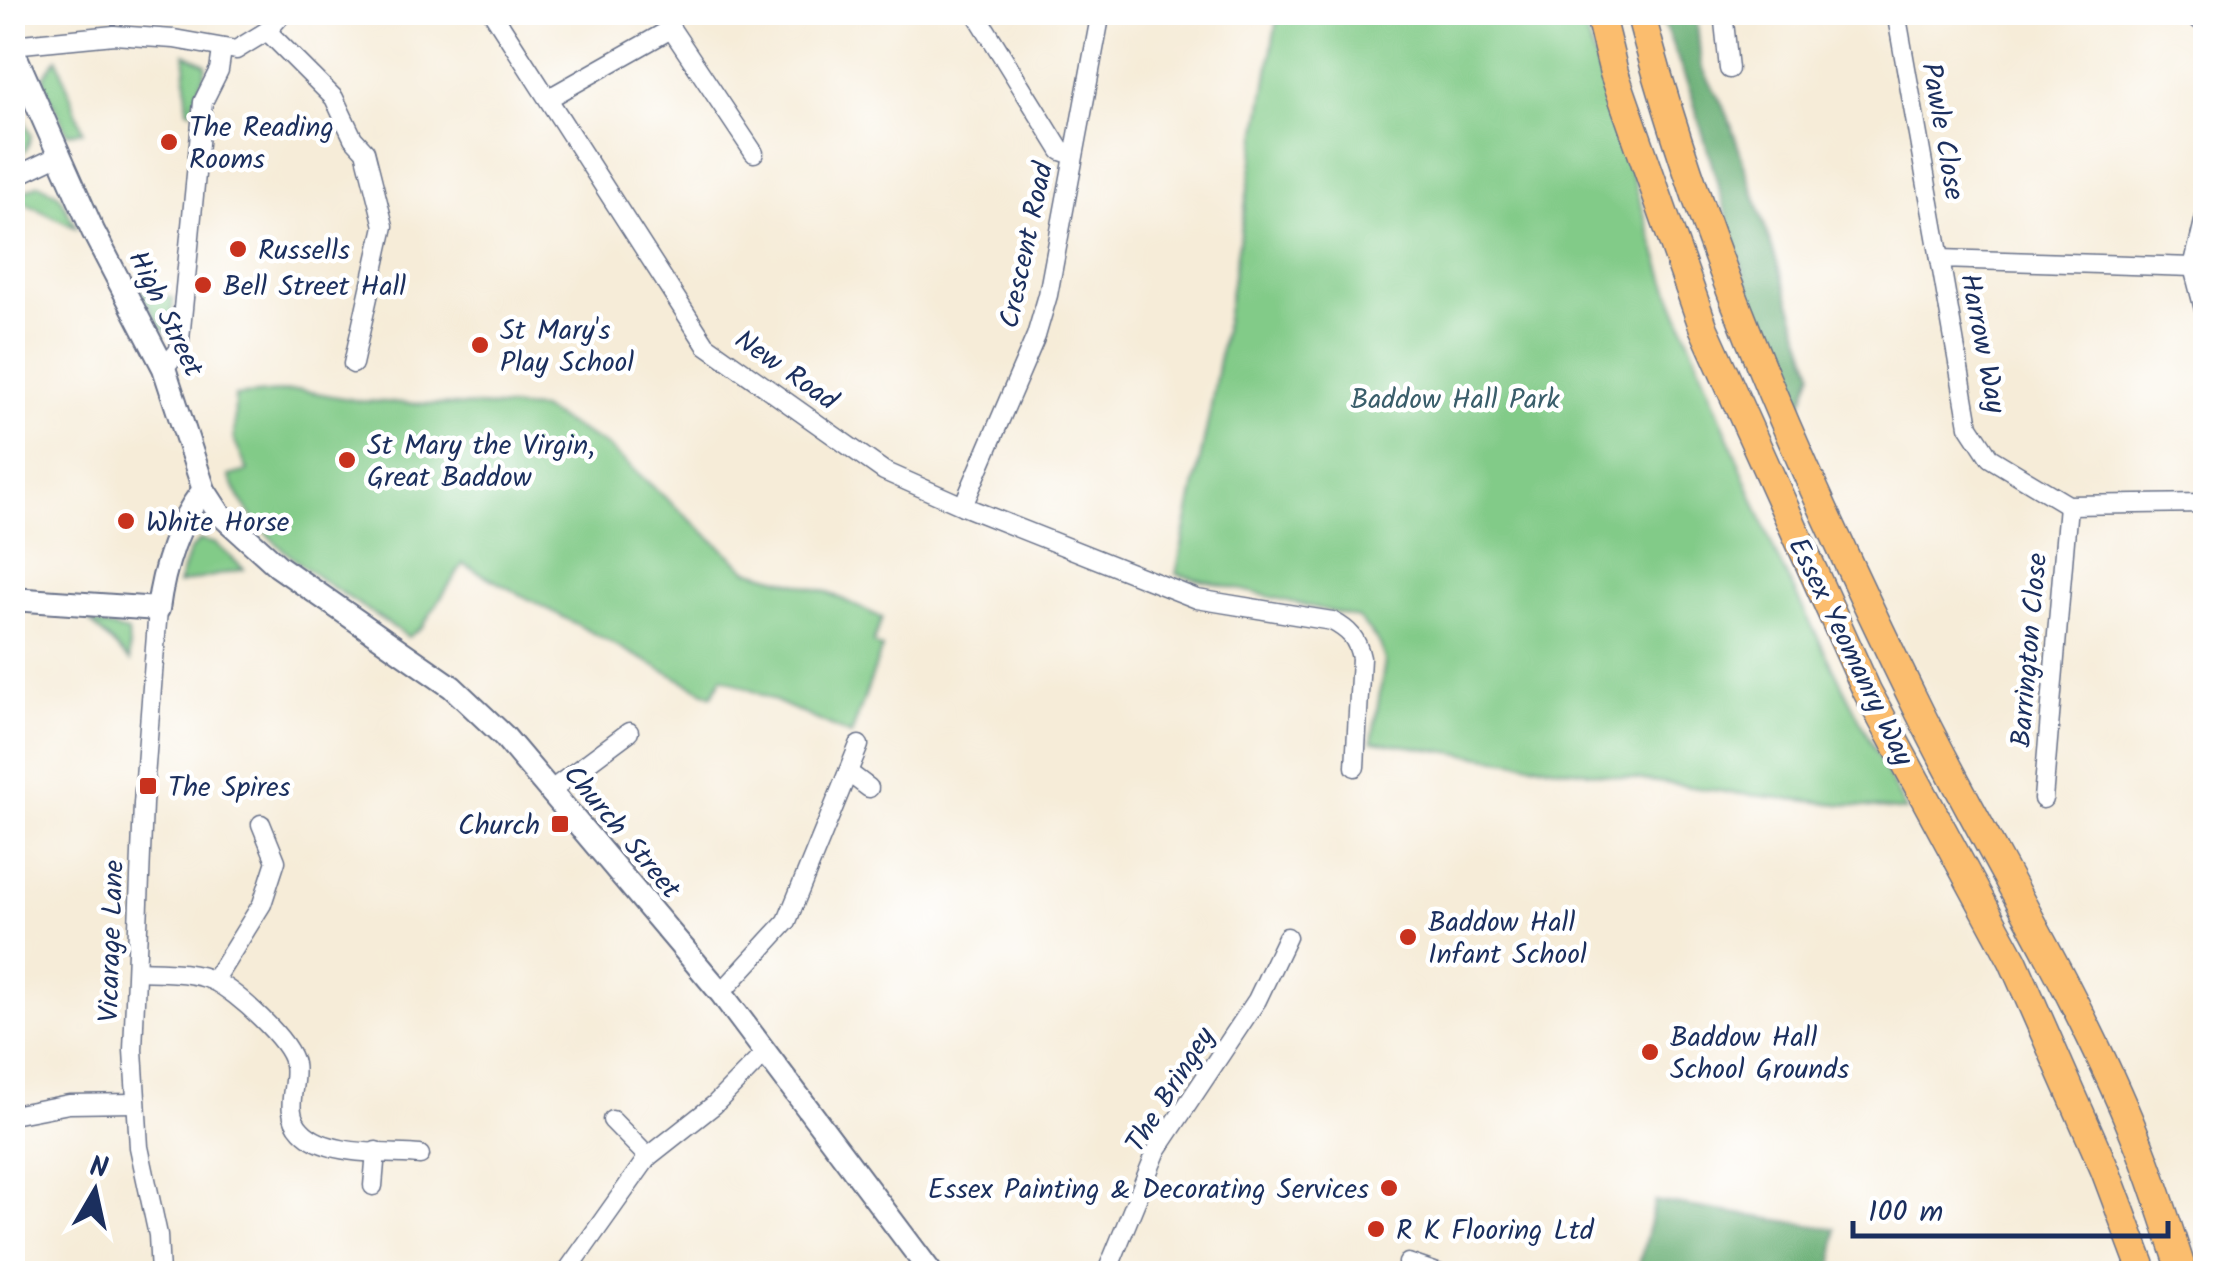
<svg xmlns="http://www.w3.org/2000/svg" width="2218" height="1286" viewBox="0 0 2218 1286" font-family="Kalam,sans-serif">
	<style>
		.green { fill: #82cb88; stroke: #4e7d73; stroke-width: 2.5 }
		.forest { fill: #69af74; stroke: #426f69; stroke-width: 2.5 }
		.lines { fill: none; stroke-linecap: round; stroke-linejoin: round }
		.stream { stroke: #61c6df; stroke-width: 6 }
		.minor-casing { stroke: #687189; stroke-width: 21 }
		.tertiary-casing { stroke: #687189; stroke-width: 26 }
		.primary-casing { stroke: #687189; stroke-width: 31 }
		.minor { stroke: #fff; stroke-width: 18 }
		.tertiary { stroke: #fff; stroke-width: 22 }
		.primary { stroke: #fbbd6e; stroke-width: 28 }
		.poi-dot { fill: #c8321e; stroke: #fff; stroke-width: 4 }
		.labels { text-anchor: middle; stroke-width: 9; stroke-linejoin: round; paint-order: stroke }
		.poi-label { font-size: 28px; fill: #1b2f5e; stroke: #fff; text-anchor: start }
		.street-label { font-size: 28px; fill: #1b2f5e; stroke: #fff }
		.park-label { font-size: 28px; fill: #3a5e6b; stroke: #fff }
	</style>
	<rect width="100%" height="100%" fill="#fff"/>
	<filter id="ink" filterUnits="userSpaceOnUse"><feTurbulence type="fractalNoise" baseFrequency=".01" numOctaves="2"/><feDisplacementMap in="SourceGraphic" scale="20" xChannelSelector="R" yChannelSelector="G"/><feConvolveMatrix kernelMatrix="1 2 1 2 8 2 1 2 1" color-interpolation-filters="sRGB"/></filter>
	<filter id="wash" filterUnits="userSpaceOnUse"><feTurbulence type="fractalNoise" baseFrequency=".0048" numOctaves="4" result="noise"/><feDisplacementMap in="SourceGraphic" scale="40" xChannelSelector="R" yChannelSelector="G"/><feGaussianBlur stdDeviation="2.25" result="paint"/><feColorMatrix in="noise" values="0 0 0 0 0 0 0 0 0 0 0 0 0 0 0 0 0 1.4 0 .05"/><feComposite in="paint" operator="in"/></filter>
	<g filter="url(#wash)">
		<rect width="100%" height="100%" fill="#f6ecd8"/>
		<g class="green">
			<polygon points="1278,13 1580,13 1666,282 1777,557 1906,811 1733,793 1372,741 1385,661 1380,644 1358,618 1176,574 1210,412"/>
			<path d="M 185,54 L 206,64 C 206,79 194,92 192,111 L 187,110 Z"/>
			<polygon points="57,58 83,131 67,133 45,86 44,75"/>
			<polygon points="15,96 31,136 26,150 13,159"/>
			<polygon points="39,184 59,195 76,228 13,197"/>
			<polygon points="139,290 173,298 171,334 163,330"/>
			<path d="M 300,390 L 360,401 L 541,409 L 607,446 L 747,570 L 827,592 L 882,618 L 873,643 L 882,648 L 851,735 L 722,677 L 712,696 L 463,564 L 422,627 L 408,637 C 343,591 259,552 229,476 L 248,471 L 234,440 L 235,396 Z"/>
			<polygon points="200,540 216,544 244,569 178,584 189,552"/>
			<polygon points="90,622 128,632 130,661"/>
		</g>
		<g class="forest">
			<polygon points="1660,13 1696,13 1701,65 1728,116 1813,371 1799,413 1768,356 1691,93"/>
			<polygon points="1655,1201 1836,1229 1833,1273 1637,1273"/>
		</g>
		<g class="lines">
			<polyline class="stream" points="12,743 20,785 12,820"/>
		</g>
	</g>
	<g filter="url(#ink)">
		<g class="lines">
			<defs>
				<g id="minor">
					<path d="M 492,12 L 706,345 L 884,471 L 963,506 L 1197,599 L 1332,621 C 1349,630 1357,638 1361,658 L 1355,767"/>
					<polyline points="660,12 754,153"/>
					<polyline points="975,12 1061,151 1073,155"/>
					<polyline points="1723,12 1729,69"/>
					<polyline points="1896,12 1940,259"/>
					<polyline points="2189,12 2206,25"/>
					<polyline points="267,31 334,98 353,138 365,151 384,226 353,364"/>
					<polyline points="12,45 114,35 174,39 236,50 267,31 284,12"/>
					<polyline points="549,98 671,29"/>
					<polyline points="12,178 60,155"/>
					<polyline points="2206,213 2193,267 2206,317"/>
					<polyline points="2193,267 1940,259 1969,426 1990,458 2068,505 2206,503"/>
					<polyline points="164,368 179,350 203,102 219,70 222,50"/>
					<polyline points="963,506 1036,336 1048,295 1101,12"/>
					<polyline points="158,609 143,804 133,1050 139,1147 158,1235 160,1274"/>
					<polyline points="849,773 869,788"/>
					<polyline points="550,791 629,732"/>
					<polyline points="2043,799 2068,505"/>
					<path d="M 138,971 C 162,972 193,971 214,981 C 236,992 290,1040 294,1064 C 298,1086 282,1110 301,1130 C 325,1157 386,1152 420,1155"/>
					<polyline points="214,981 262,904 276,861 261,824"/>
					<polyline points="721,993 787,921 859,745"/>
					<polyline points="12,1115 69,1104 134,1103"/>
					<polyline points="612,1120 648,1157"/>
					<polyline points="373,1186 376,1151"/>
					<polyline points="1408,1263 1440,1274"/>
					<polyline points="565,1274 648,1157 714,1105 764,1054"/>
					<polyline points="1106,1274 1157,1150 1257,1000 1287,937"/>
				</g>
				<g id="tertiary">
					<polyline points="12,48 93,231 164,368 204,490 219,513 278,566 452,687 504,736 721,993 932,1274"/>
					<path d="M 12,599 L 158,609 C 163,570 178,520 204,490"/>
				</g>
				<g id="primary">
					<polyline points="1599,12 1614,73 1704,329 1867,691 2013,961 2105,1170 2144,1274"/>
					<path d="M 1640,12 C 1704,257 1809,487 1920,713 C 1991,855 2077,991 2136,1138 C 2154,1182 2168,1228 2183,1274"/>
				</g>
			</defs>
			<use href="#minor" class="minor-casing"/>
			<use href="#tertiary" class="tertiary-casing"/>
			<use href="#primary" class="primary-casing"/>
			<use href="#minor" class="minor"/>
			<use href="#tertiary" class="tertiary"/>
			<use href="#primary" class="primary"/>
		</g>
	</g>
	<g class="poi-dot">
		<circle cx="169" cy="142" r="10"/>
		<circle cx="238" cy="249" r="10"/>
		<circle cx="203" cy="285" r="10"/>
		<circle cx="480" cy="345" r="10"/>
		<circle cx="347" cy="460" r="10"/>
		<circle cx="126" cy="521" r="10"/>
		<rect x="138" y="776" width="20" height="20" rx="5"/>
		<rect x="550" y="814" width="20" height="20" rx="5"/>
		<circle cx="1408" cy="937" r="10"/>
		<circle cx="1650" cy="1052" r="10"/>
		<circle cx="1389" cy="1188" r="10"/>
		<circle cx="1376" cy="1229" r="10"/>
	</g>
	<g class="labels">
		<g class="poi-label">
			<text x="189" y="136">The Reading<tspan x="189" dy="32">Rooms</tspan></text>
			<text x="258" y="259">Russells</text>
			<text x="223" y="295">Bell Street Hall</text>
			<text x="500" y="339">St Mary's<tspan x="500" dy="32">Play School</tspan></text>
			<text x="367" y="454">St Mary the Virgin,<tspan x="367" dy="32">Great Baddow</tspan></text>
			<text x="146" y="531">White Horse</text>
			<text x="168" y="796">The Spires</text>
			<text x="540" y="834" text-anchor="end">Church</text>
			<text x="1428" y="931">Baddow Hall<tspan x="1428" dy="32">Infant School</tspan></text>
			<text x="1670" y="1046">Baddow Hall<tspan x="1670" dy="32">School Grounds</tspan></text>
			<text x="1369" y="1198" text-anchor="end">Essex Painting &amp; Decorating Services</text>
			<text x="1396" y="1239">R K Flooring Ltd</text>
		</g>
		<g class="street-label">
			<text transform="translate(1944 131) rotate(80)" y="10">Pawle Close</text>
			<text transform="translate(1025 245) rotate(-78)" y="10">Crescent Road</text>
			<text transform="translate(167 313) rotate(64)" y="10">High Street</text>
			<text transform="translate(1984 343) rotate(79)" y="10">Harrow Way</text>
			<text transform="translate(787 369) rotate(35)" y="10">New Road</text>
			<text transform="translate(2028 650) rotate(-85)" y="10">Barrington Close</text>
			<text transform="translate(1852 651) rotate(64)" y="10">Essex Yeomanry Way</text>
			<text transform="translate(623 831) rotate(50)" y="10">Church Street</text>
			<text transform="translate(110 941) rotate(-88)" y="10">Vicarage Lane</text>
			<text transform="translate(1169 1089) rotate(-58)" y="10">The Bringey</text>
		</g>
		<g class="park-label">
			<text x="1455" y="408">Baddow Hall Park</text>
		</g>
	</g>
	<rect width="2218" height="1286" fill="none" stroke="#fff" stroke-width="50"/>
	<g transform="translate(95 1191) rotate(9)" stroke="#ffffff" stroke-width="8" paint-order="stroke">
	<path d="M0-8L18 38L0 25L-18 38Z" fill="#1b2f5e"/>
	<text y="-15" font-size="28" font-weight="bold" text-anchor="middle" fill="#1b2f5e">N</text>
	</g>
	<path d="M1853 1221v15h315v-15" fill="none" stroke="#1b2f5e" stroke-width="5"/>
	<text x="1868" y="1221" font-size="30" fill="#1b2f5e" stroke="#ffffff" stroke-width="8" paint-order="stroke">100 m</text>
</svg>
